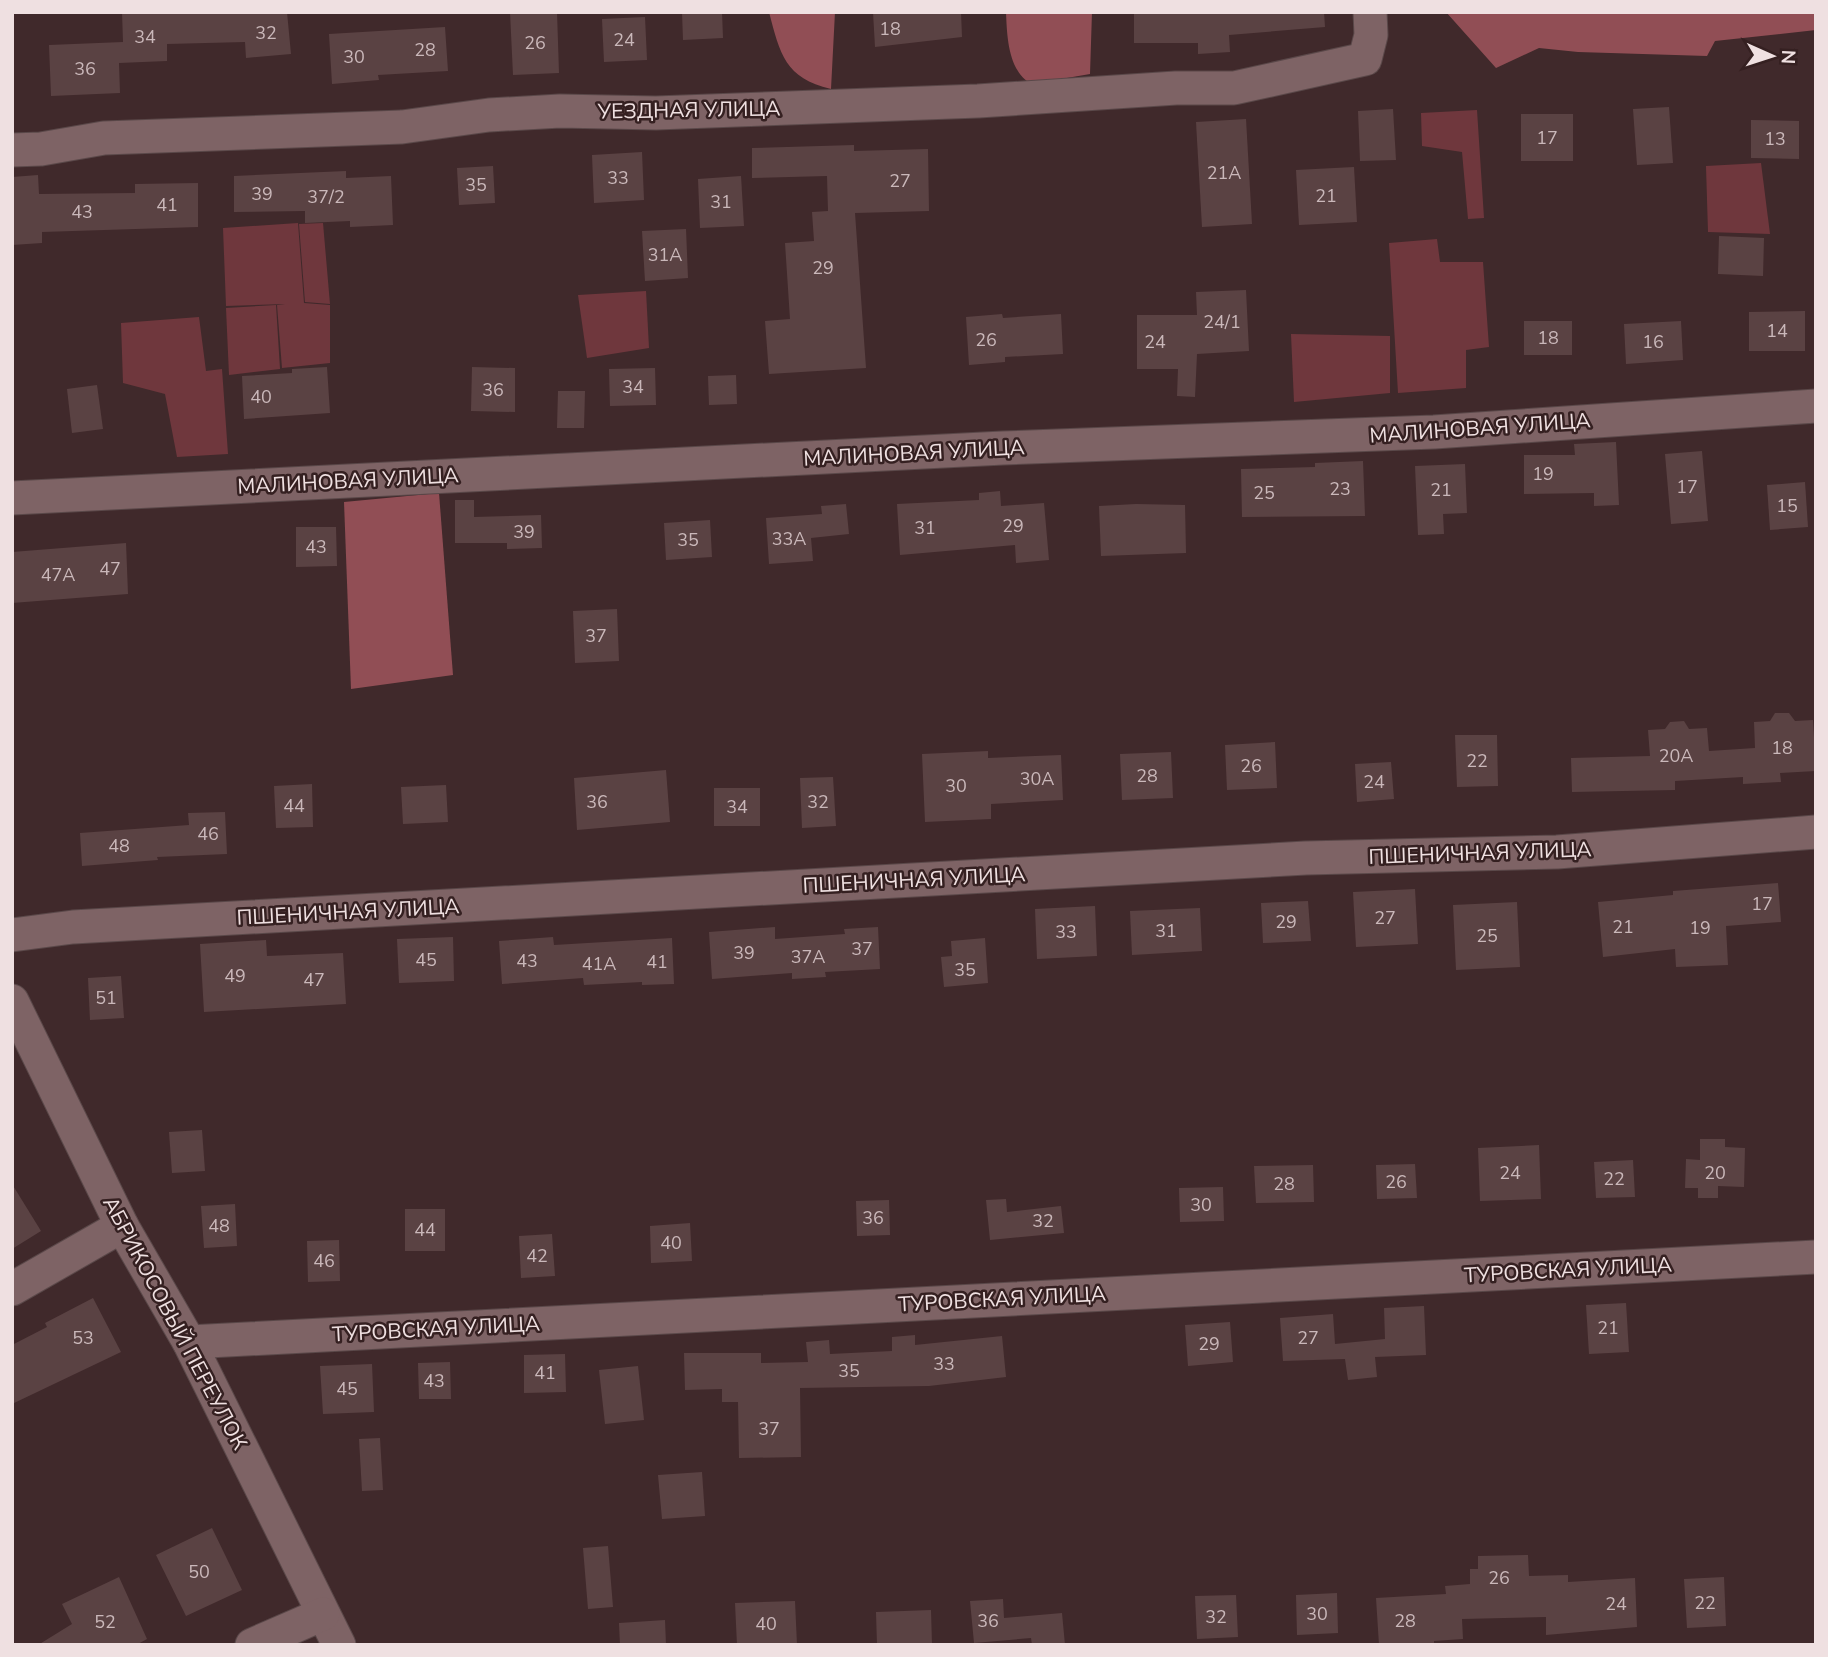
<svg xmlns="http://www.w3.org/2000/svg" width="1828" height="1657" viewBox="0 0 1828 1657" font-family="'Nunito Sans',sans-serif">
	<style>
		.green { fill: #6f373d }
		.forest { fill: #914e55 }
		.building { fill: #5a4243 }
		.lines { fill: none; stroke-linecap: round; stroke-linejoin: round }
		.minor-casing { stroke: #5a4849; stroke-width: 35 }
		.minor { stroke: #7e6365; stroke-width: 33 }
		.labels { text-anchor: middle; stroke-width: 5; stroke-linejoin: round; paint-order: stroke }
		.number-label { font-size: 18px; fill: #cab8ba }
		.street-label { font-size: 21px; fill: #efe0e1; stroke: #352021 }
	</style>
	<rect width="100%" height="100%" fill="#40292b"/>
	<g class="green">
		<polygon points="1477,110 1484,218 1468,219 1462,152 1422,146 1421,113"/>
		<polygon points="1761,163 1770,234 1708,232 1706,166"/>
		<polygon points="298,223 304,303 330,305 330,363 282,368 277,305 285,304 226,306 223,228"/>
		<polygon points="323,223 330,304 305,302 299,224"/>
		<polygon points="1437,239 1440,262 1483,262 1489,347 1466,350 1466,388 1398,393 1389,243"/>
		<polygon points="646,291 649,348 587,358 578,295"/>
		<polygon points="276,305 280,369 229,375 226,308"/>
		<polygon points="199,317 206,371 222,369 228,454 177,457 165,394 123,383 121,323"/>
		<polygon points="1291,334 1390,336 1390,393 1294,402"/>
	</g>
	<g class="forest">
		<path d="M 769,12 L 835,12 L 831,89 C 785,78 780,54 769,12 Z"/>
		<path d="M 1006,12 L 1092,12 L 1090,74 L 1032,84 C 1008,72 1007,36 1006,12 Z"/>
		<polygon points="1446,12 1816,12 1816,30 1715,41 1707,56 1578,52 1539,48 1496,68"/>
		<polygon points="439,493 453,675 351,689 344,502"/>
	</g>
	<g class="building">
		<polygon points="122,12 287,12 291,54 246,58 245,42 167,44 167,61 119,63 120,93 51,96 49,45 123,42"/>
		<polygon points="510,12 557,12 559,73 513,75"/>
		<polygon points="682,12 722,12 723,38 683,40"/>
		<polygon points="873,12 961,12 962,37 875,47"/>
		<polygon points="1134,12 1324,12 1325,27 1229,35 1230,52 1198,54 1198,43 1134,43"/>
		<polygon points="645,17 647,60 604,62 602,19"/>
		<polygon points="445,27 448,71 378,75 379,80 332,84 329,34"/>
		<polygon points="1669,107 1673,163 1637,165 1633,109"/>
		<polygon points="1393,109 1396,160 1360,161 1358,111"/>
		<rect x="1521" y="114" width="52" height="47"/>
		<polygon points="1246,119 1252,224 1202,227 1196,122"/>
		<polygon points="1751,120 1799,121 1799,159 1751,158"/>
		<polygon points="854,145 854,151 928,149 929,211 855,213 866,368 769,374 765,321 790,319 785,243 814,241 812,212 828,211 827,176 752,178 752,148"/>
		<polygon points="642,152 644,200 594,203 592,155"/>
		<polygon points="493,166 495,203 459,205 457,168"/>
		<polygon points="1354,167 1357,222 1299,225 1296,170"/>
		<polygon points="346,171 346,178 391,176 393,225 350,227 350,221 305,223 305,211 234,212 234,176"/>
		<polygon points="38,175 39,194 135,193 135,184 198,183 198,227 42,232 42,243 12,245 12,177"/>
		<polygon points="741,176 744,226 700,228 698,179"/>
		<polygon points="686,229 688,278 645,281 642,231"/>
		<polygon points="1719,236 1764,238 1763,276 1718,274"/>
		<polygon points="1246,290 1249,351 1197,354 1195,397 1177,396 1178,369 1137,369 1137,315 1197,315 1196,292"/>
		<polygon points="1805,311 1805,351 1749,351 1749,312"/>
		<polygon points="1002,314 1003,318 1061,314 1063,354 1005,357 1005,362 969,365 966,317"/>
		<rect x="1524" y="321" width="48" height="34"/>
		<polygon points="1681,321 1683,360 1626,364 1624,324"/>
		<polygon points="327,367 330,413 244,419 242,376 292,373 292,369"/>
		<polygon points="472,367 515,368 515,412 471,411"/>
		<polygon points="655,368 656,405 610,406 609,369"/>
		<polygon points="736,375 737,404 709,405 708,376"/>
		<polygon points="97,385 103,429 72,433 67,389"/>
		<polygon points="558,391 585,391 584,428 557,428"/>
		<polygon points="1616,442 1619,505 1594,506 1594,493 1524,494 1524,455 1575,455 1574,444"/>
		<polygon points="1702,451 1708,521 1671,524 1665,454"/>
		<polygon points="1363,461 1365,516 1242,517 1241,469 1315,467 1315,463"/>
		<polygon points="1465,464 1467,513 1443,514 1444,534 1418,535 1415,466"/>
		<polygon points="1805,482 1808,527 1770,530 1767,485"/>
		<polygon points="1000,491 1001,506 1044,503 1049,560 1016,563 1015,545 900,555 897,504 979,500 979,493"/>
		<polygon points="455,500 474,500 474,517 541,515 542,548 507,549 507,543 455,543"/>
		<polygon points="846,504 849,534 811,538 813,561 769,564 766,518 822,514 821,506"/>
		<polygon points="1136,504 1185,505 1186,553 1101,556 1099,506"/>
		<polygon points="710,520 712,557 666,560 664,523"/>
		<polygon points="296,527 336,527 337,566 296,567"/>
		<polygon points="126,543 128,594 12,603 12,552"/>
		<polygon points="617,609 619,661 575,663 573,611"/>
		<polygon points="1775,713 1789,713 1795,721 1813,720 1816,771 1780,773 1781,782 1743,784 1743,777 1675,781 1675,790 1572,792 1571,758 1650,756 1648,730 1665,729 1670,722 1684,721 1689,729 1707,728 1709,751 1755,748 1754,722 1770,721"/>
		<polygon points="1455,735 1497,735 1498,786 1457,787"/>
		<polygon points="1275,742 1277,788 1227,790 1225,745"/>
		<polygon points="988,751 988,758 1061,755 1063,800 991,804 991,819 925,822 922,754"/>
		<polygon points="1171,752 1173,798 1122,800 1120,754"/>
		<polygon points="1391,762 1394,799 1357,802 1355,764"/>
		<polygon points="666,770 670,822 577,830 574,778"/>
		<polygon points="833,777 836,826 802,828 800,778"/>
		<polygon points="312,784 313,827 276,828 274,786"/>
		<polygon points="446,785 448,822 403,824 401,787"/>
		<rect x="714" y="788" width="46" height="38"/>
		<polygon points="225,812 227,854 157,857 158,860 82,866 80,833 189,825 188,813"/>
		<polygon points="1778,883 1781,922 1726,926 1728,965 1676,967 1675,949 1603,957 1598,902 1673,895 1673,891"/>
		<polygon points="1415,889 1418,944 1356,947 1353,892"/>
		<polygon points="1308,901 1311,941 1263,943 1261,903"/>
		<polygon points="1517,902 1520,967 1456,970 1453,905"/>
		<polygon points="1095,906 1097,956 1037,959 1035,909"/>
		<polygon points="1200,908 1202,951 1132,955 1130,911"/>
		<polygon points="775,927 775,939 845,934 844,929 878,927 880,969 825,972 826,977 792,979 792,973 712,979 709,932"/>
		<polygon points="453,937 454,981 399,983 397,939"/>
		<polygon points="553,937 554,945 672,938 674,984 642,985 642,982 584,985 583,978 502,984 499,941"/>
		<polygon points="985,938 988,983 944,987 941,957 952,956 951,941"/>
		<polygon points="266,940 267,956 343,953 346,1004 204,1012 200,944"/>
		<polygon points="121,976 124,1018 90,1020 88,978"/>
		<polygon points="202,1130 205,1171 172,1173 169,1132"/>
		<polygon points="1700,1139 1725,1139 1725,1147 1745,1148 1744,1187 1718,1186 1718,1198 1698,1198 1698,1188 1685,1188 1686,1159 1700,1160"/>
		<polygon points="1539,1145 1541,1199 1480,1201 1478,1148"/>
		<polygon points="1633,1160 1635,1197 1596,1198 1594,1162"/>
		<polygon points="1415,1164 1417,1198 1377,1199 1376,1165"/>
		<polygon points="1313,1165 1314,1202 1256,1203 1254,1166"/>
		<polygon points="12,1184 41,1231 12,1249"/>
		<polygon points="1223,1187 1224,1221 1180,1222 1179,1188"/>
		<polygon points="1006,1199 1007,1212 1061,1206 1064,1233 990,1240 986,1200"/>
		<polygon points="889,1200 890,1235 857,1236 856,1201"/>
		<polygon points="235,1204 237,1246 204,1248 201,1206"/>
		<rect x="405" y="1209" width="40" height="42"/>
		<polygon points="690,1223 692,1261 651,1263 650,1226"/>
		<polygon points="552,1234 555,1276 521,1278 519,1236"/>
		<polygon points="339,1240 340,1281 308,1282 307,1241"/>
		<polygon points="93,1298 121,1352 12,1404 12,1345 47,1327 45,1323"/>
		<polygon points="1626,1303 1629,1352 1589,1354 1586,1305"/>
		<polygon points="1424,1306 1426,1355 1375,1357 1377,1377 1348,1380 1345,1359 1283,1361 1280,1318 1333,1314 1335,1344 1385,1339 1384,1308"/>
		<polygon points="1230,1322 1233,1362 1188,1366 1185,1325"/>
		<polygon points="915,1335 915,1345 1002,1336 1006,1377 929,1386 800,1388 801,1457 739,1458 738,1402 722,1402 722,1389 685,1390 684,1353 761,1353 761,1363 808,1362 806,1342 829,1340 830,1354 892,1351 892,1337"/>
		<polygon points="565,1354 566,1392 524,1393 524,1355"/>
		<polygon points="450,1362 451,1399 419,1399 418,1363"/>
		<polygon points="372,1364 374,1412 323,1414 320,1366"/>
		<polygon points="638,1366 644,1420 605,1424 599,1370"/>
		<polygon points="380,1438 383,1490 362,1491 359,1439"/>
		<polygon points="702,1472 705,1516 662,1519 658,1475"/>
		<polygon points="212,1528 242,1590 186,1616 156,1555"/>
		<polygon points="608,1546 613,1607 588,1609 583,1548"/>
		<polygon points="1528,1555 1529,1576 1568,1575 1568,1582 1635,1578 1637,1627 1546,1635 1546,1617 1462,1619 1463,1639 1434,1641 1434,1645 1379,1645 1376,1598 1446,1594 1445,1586 1470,1584 1470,1569 1478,1569 1478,1556"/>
		<polygon points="119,1577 147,1639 136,1645 38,1645 72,1624 62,1604"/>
		<polygon points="1724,1577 1726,1626 1687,1628 1684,1579"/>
		<polygon points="1337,1593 1338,1633 1297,1635 1296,1595"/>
		<polygon points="1236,1595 1238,1637 1197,1639 1195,1596"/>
		<polygon points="1003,1599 1004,1618 1062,1613 1065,1645 1032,1645 1031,1638 974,1643 970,1601"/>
		<polygon points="795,1601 797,1645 737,1645 735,1603"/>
		<polygon points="931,1610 932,1645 877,1645 876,1612"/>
		<polygon points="665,1620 666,1645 620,1645 619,1623"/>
	</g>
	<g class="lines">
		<defs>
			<g id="minor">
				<polyline points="12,150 41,149 104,138 402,127 489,115 560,111 656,113 978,101 1176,88 1234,88 1365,59 1371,35 1370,12"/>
				<polyline points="12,498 1003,448 1434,432 1816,406"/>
				<polyline points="12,935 73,927 1306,858 1557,852 1816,832"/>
				<polyline points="12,1001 122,1226 189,1342 339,1645"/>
				<polyline points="12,1289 122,1226"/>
				<polyline points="189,1342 1816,1257"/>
				<polyline points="252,1645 323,1614"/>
			</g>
		</defs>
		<use href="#minor" class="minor-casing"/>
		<use href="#minor" class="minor"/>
	</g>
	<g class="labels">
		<g class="number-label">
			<text x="890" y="35">18</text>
			<text x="266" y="39">32</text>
			<text x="145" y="43">34</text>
			<text x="624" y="46">24</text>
			<text x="535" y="49">26</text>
			<text x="425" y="56">28</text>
			<text x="354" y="63">30</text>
			<text x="85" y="75">36</text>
			<text x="1547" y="144">17</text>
			<text x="1775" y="145">13</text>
			<text x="1224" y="179">21А</text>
			<text x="618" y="184">33</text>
			<text x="900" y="187">27</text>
			<text x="476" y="191">35</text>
			<text x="262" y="200">39</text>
			<text x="1326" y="202">21</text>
			<text x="326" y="203">37/2</text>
			<text x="721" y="208">31</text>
			<text x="167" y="211">41</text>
			<text x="82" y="218">43</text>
			<text x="665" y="261">31А</text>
			<text x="823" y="274">29</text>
			<text x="1222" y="328">24/1</text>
			<text x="1777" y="337">14</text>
			<text x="1548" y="344">18</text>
			<text x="986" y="346">26</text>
			<text x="1155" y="348">24</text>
			<text x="1653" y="348">16</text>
			<text x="633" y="393">34</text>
			<text x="493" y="396">36</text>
			<text x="261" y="403">40</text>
			<text x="1543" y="480">19</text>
			<text x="1687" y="493">17</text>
			<text x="1340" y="495">23</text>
			<text x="1441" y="496">21</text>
			<text x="1264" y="499">25</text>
			<text x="1787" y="512">15</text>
			<text x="1013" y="532">29</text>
			<text x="925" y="534">31</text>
			<text x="524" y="538">39</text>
			<text x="789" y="545">33А</text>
			<text x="688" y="546">35</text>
			<text x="316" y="553">43</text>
			<text x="110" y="575">47</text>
			<text x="58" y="581">47А</text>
			<text x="596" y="642">37</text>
			<text x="1782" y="754">18</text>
			<text x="1676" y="762">20А</text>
			<text x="1477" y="767">22</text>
			<text x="1251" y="772">26</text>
			<text x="1147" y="782">28</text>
			<text x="1037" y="785">30А</text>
			<text x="1374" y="788">24</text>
			<text x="956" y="792">30</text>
			<text x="597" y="808">36</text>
			<text x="818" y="808">32</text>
			<text x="294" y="812">44</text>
			<text x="737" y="813">34</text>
			<text x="208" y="840">46</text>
			<text x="119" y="852">48</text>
			<text x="1762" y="910">17</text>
			<text x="1385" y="924">27</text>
			<text x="1286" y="928">29</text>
			<text x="1623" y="933">21</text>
			<text x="1700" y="934">19</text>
			<text x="1166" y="937">31</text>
			<text x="1066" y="938">33</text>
			<text x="1487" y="942">25</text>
			<text x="862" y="955">37</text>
			<text x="744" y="959">39</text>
			<text x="808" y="963">37А</text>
			<text x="426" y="966">45</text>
			<text x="527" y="967">43</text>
			<text x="657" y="968">41</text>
			<text x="599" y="970">41А</text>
			<text x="965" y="976">35</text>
			<text x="235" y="982">49</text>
			<text x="314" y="986">47</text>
			<text x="106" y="1004">51</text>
			<text x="1510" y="1179">24</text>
			<text x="1715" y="1179">20</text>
			<text x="1614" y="1185">22</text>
			<text x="1396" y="1188">26</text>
			<text x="1284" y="1190">28</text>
			<text x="1201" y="1211">30</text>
			<text x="873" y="1224">36</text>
			<text x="1043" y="1227">32</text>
			<text x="219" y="1232">48</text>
			<text x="425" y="1236">44</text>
			<text x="671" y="1249">40</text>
			<text x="537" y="1262">42</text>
			<text x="324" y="1267">46</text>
			<text x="1608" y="1334">21</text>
			<text x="83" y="1344">53</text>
			<text x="1308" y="1344">27</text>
			<text x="1209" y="1350">29</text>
			<text x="944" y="1370">33</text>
			<text x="849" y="1377">35</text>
			<text x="545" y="1379">41</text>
			<text x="434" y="1387">43</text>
			<text x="347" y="1395">45</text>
			<text x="769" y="1435">37</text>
			<text x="199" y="1578">50</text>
			<text x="1499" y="1584">26</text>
			<text x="1705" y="1609">22</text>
			<text x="1616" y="1610">24</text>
			<text x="1317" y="1620">30</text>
			<text x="1216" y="1623">32</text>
			<text x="988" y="1627">36</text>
			<text x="1405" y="1627">28</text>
			<text x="105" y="1628">52</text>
			<text x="766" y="1630">40</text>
		</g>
		<g class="street-label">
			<text transform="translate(689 110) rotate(-1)" y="7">УЕЗДНАЯ УЛИЦА</text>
			<text transform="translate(1480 428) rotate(-4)" y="7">МАЛИНОВАЯ УЛИЦА</text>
			<text transform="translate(914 453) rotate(-3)" y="7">МАЛИНОВАЯ УЛИЦА</text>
			<text transform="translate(348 481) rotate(-3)" y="7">МАЛИНОВАЯ УЛИЦА</text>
			<text transform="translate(1480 853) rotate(-2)" y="7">ПШЕНИЧНАЯ УЛИЦА</text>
			<text transform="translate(914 880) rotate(-3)" y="7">ПШЕНИЧНАЯ УЛИЦА</text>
			<text transform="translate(348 912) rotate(-3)" y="7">ПШЕНИЧНАЯ УЛИЦА</text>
			<text transform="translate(1568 1270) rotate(-3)" y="7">ТУРОВСКАЯ УЛИЦА</text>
			<text transform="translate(1002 1299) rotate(-3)" y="7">ТУРОВСКАЯ УЛИЦА</text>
			<text transform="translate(175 1323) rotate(62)" y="7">АБРИКОСОВЫЙ ПЕРЕУЛОК</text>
			<text transform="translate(436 1329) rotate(-3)" y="7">ТУРОВСКАЯ УЛИЦА</text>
		</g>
	</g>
	<rect width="1828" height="1657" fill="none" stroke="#efe0e1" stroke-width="28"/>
	<g transform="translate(1772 56) rotate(93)" stroke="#352021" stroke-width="5" paint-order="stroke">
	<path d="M0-5L12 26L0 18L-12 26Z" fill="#efe0e1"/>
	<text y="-10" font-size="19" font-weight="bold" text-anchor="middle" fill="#efe0e1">N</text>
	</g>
</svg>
